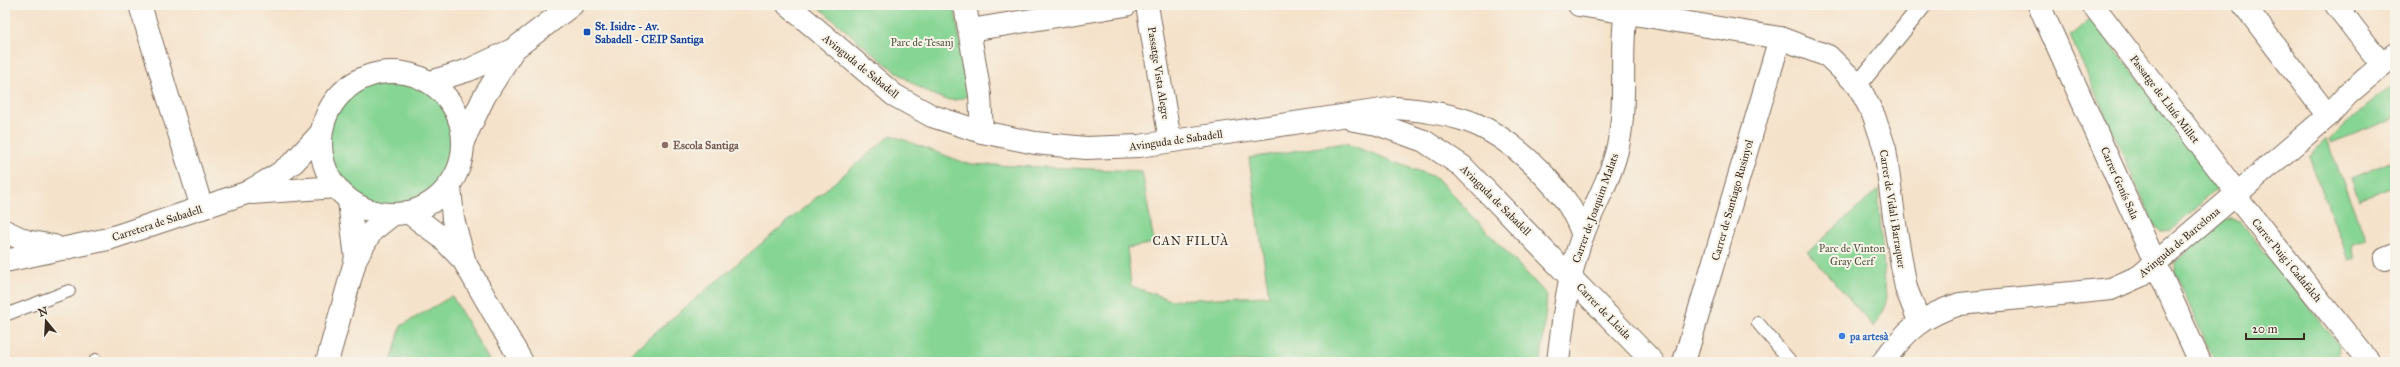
<svg xmlns="http://www.w3.org/2000/svg" width="2400" height="367" viewBox="0 0 2400 367" font-family="'IM FELL Great Primer',serif">
	<style>
		.green { fill: #87d594; stroke: #618059 }
		.lines { fill: none; stroke-linecap: round; stroke-linejoin: round }
		.service-casing { stroke: #7c6a5a; stroke-width: 14 }
		.pedestrian-casing { stroke: #7c6a5a; stroke-width: 19 }
		.minor-casing { stroke: #7c6a5a; stroke-width: 24 }
		.tertiary-casing { stroke: #7c6a5a; stroke-width: 24 }
		.secondary-casing { stroke: #7c6a5a; stroke-width: 24 }
		.service { stroke: #fff; stroke-width: 12 }
		.pedestrian { stroke: #fff; stroke-width: 17 }
		.minor { stroke: #fff; stroke-width: 22 }
		.tertiary { stroke: #fff; stroke-width: 22 }
		.secondary { stroke: #fff; stroke-width: 22 }
		.transit-dot { fill: #1a4fb4; stroke: #f7f3e8; stroke-width: 1.5 }
		.education-dot { fill: #8d6e63; stroke: #f7f3e8; stroke-width: 1.5 }
		.shop-dot { fill: #3f7fe0; stroke: #f7f3e8; stroke-width: 1.5 }
		.labels { text-anchor: middle; stroke-width: 4; stroke-linejoin: round; paint-order: stroke }
		.transit-label { font-size: 11px; font-weight: bold; fill: #164399; stroke: #f7f3e8; text-anchor: start }
		.park-label { font-size: 11px; fill: #4e553c; stroke: #f7f3e8 }
		.street-label { font-size: 11px; fill: #3b2a1e; stroke: #f7f3e8 }
		.education-label { font-size: 11px; font-weight: bold; fill: #785e54; stroke: #f7f3e8; text-anchor: start }
		.shop-label { font-size: 11px; font-weight: bold; fill: #366cbe; stroke: #f7f3e8; text-anchor: start }
		.neighbourhood-label { font-size: 12px; letter-spacing: 1px; fill: #3b2a1e; stroke: #f7f3e8 }
	</style>
	<rect width="100%" height="100%" fill="#f7f3e8"/>
	<filter id="ink" filterUnits="userSpaceOnUse"><feTurbulence type="fractalNoise" baseFrequency=".025" numOctaves="2"/><feDisplacementMap in="SourceGraphic" scale="8" xChannelSelector="R" yChannelSelector="G"/><feConvolveMatrix kernelMatrix="1 2 1 2 8 2 1 2 1" color-interpolation-filters="sRGB"/></filter>
	<filter id="wash" filterUnits="userSpaceOnUse"><feTurbulence type="fractalNoise" baseFrequency=".012" numOctaves="4" result="noise"/><feDisplacementMap in="SourceGraphic" scale="16" xChannelSelector="R" yChannelSelector="G"/><feGaussianBlur stdDeviation="0.9" result="paint"/><feColorMatrix in="noise" values="0 0 0 0 0 0 0 0 0 0 0 0 0 0 0 0 0 1.4 0 .05"/><feComposite in="paint" operator="in"/></filter>
	<g filter="url(#wash)">
		<rect width="100%" height="100%" fill="#f5e2ca"/>
		<g class="green">
			<path d="M 816,5 L 954,5 L 969,95 C 965,97 959,100 954,100 C 923,103 842,26 816,5 Z"/>
			<polygon points="2091,18 2220,185 2171,231 2161,232 2155,226 2070,36"/>
			<circle cx="392" cy="143" r="71"/>
			<polygon points="2395,82 2395,118 2331,143 2329,139"/>
			<polygon points="891,135 968,164 1142,171 1154,243 1127,248 1131,286 1171,300 1269,296 1249,158 1345,143 1437,178 1547,295 1541,362 620,362"/>
			<polygon points="2326,139 2366,240 2352,246 2355,258 2349,260 2309,157"/>
			<polygon points="2395,160 2395,186 2359,200 2351,178"/>
			<polygon points="1878,190 1886,299 1885,308 1874,327 1808,252"/>
			<polygon points="2231,219 2240,221 2339,345 2340,352 2333,362 2215,362 2175,273 2175,262 2223,220"/>
			<polygon points="452,296 490,362 391,362 401,326"/>
		</g>
	</g>
	<g filter="url(#ink)">
		<g class="lines">
			<defs>
				<g id="service">
					<polyline points="5,315 69,291"/>
					<polyline points="1758,323 1791,362"/>
					<polyline points="95,362 96,360"/>
				</g>
				<polyline id="pedestrian" points="1858,85 1923,5"/>
				<g id="minor">
					<polyline points="140,5 202,208"/>
					<path d="M 788,5 L 894,95 L 932,116 L 982,132 L 1035,143 L 1086,148 L 1139,146 L 1395,108 C 1461,113 1494,124 1541,172 C 1562,194 1572,206 1583,235"/>
					<polyline points="965,5 980,95 982,132"/>
					<polyline points="1147,5 1170,140"/>
					<polyline points="1579,5 1780,38 1828,56 1858,85 1874,116 1885,149 1896,231 1906,288 1919,321"/>
					<polyline points="2039,5 2200,362"/>
					<polyline points="2093,5 2237,193 2242,204 2369,362"/>
					<polyline points="2244,5 2328,116"/>
					<polyline points="2336,5 2382,65"/>
					<polyline points="970,30 1126,5"/>
					<polyline points="1354,120 1377,124 1424,141 1462,166 1653,362"/>
					<polyline points="2385,259 2395,255"/>
					<path d="M 1558,362 C 1563,319 1568,275 1583,234 C 1596,201 1615,171 1620,135 C 1627,93 1619,48 1627,5"/>
					<polyline points="1684,362 1780,38"/>
				</g>
				<path id="tertiary" d="M 1883,362 C 1906,330 1922,316 1960,304 L 2111,289 L 2140,276 L 2328,116 L 2348,94 L 2395,54"/>
				<g id="secondary">
					<circle cx="392" cy="143" r="71"/>
					<polyline points="430,82 469,70 514,49 572,5"/>
					<polyline points="464,139 484,97 514,49"/>
					<polyline points="450,187 453,219 465,263 522,362"/>
					<polyline points="252,193 336,187"/>
					<polyline points="349,201 356,258"/>
					<polyline points="408,212 441,237 462,259"/>
					<polyline points="5,231 26,241 54,246"/>
					<polyline points="5,261 108,239 246,193 277,175 294,162 321,133"/>
					<polyline points="327,362 356,258 372,231 392,215"/>
				</g>
			</defs>
			<use href="#service" class="service-casing"/>
			<use href="#pedestrian" class="pedestrian-casing"/>
			<use href="#minor" class="minor-casing"/>
			<use href="#tertiary" class="tertiary-casing"/>
			<use href="#secondary" class="secondary-casing"/>
			<use href="#service" class="service"/>
			<use href="#pedestrian" class="pedestrian"/>
			<use href="#minor" class="minor"/>
			<use href="#tertiary" class="tertiary"/>
			<use href="#secondary" class="secondary"/>
		</g>
	</g>
	<rect class="transit-dot" x="583" y="28" width="8" height="8" rx="2"/>
	<circle class="education-dot" cx="665" cy="145" r="4"/>
	<circle class="shop-dot" cx="1842" cy="336" r="4"/>
	<g class="labels">
		<g class="transit-label">
			<text x="595" y="30">St. Isidre - Av.<tspan x="595" dy="13">Sabadell - CEIP Santiga</tspan></text>
		</g>
		<g class="park-label">
			<text x="922" y="46">Parc de Tesanj</text>
			<text x="1852" y="252">Parc de Vinton<tspan x="1852" dy="13">Gray Cerf</tspan></text>
		</g>
		<g class="street-label">
			<text transform="translate(861 66) rotate(39)" y="4">Avinguda de Sabadell</text>
			<text transform="translate(1159 73) rotate(81)" y="4">Passatge Vista Alegre</text>
			<text transform="translate(2165 99) rotate(53)" y="4">Passatge de Lluís Millet</text>
			<text transform="translate(1176 140) rotate(-8)" y="4">Avinguda de Sabadell</text>
			<text transform="translate(2120 183) rotate(66)" y="4">Carrer Genís Sala</text>
			<text transform="translate(1496 200) rotate(45)" y="4">Avinguda de Sabadell</text>
			<text transform="translate(1732 200) rotate(-74)" y="4">Carrer de Santiago Rusinyol</text>
			<text transform="translate(1595 208) rotate(-70)" y="4">Carrer de Joaquim Malats</text>
			<text transform="translate(1893 209) rotate(81)" y="4">Carrer de Vidal i Barraquer</text>
			<text transform="translate(157 223) rotate(-18)" y="4">Carretera de Sabadell</text>
			<text transform="translate(2179 242) rotate(-40)" y="4">Avinguda de Barcelona</text>
			<text transform="translate(2287 260) rotate(51)" y="4">Carrer Puig i Cadafalch</text>
			<text transform="translate(1604 311) rotate(46)" y="4">Carrer de Lleida</text>
		</g>
		<g class="education-label">
			<text x="673" y="149">Escola Santiga</text>
		</g>
		<g class="shop-label">
			<text x="1850" y="340">pa artesà</text>
		</g>
		<g class="neighbourhood-label">
			<text x="1191" y="245">CAN FILUÀ</text>
		</g>
	</g>
	<rect width="2400" height="367" fill="none" stroke="#f7f3e8" stroke-width="20"/>
	<g transform="translate(46 321) rotate(342)" stroke="#f7f3e8" stroke-width="3" paint-order="stroke">
	<path d="M0-3L7 15L0 10L-7 15Z" fill="#3b2a1e"/>
	<text y="-6" font-size="11" font-weight="bold" text-anchor="middle" fill="#3b2a1e">N</text>
	</g>
	<path d="M2246 333v6h58v-6" fill="none" stroke="#3b2a1e" stroke-width="2"/>
	<text x="2252" y="333" font-size="12" fill="#3b2a1e" stroke="#f7f3e8" stroke-width="3" paint-order="stroke">20 m</text>
</svg>
